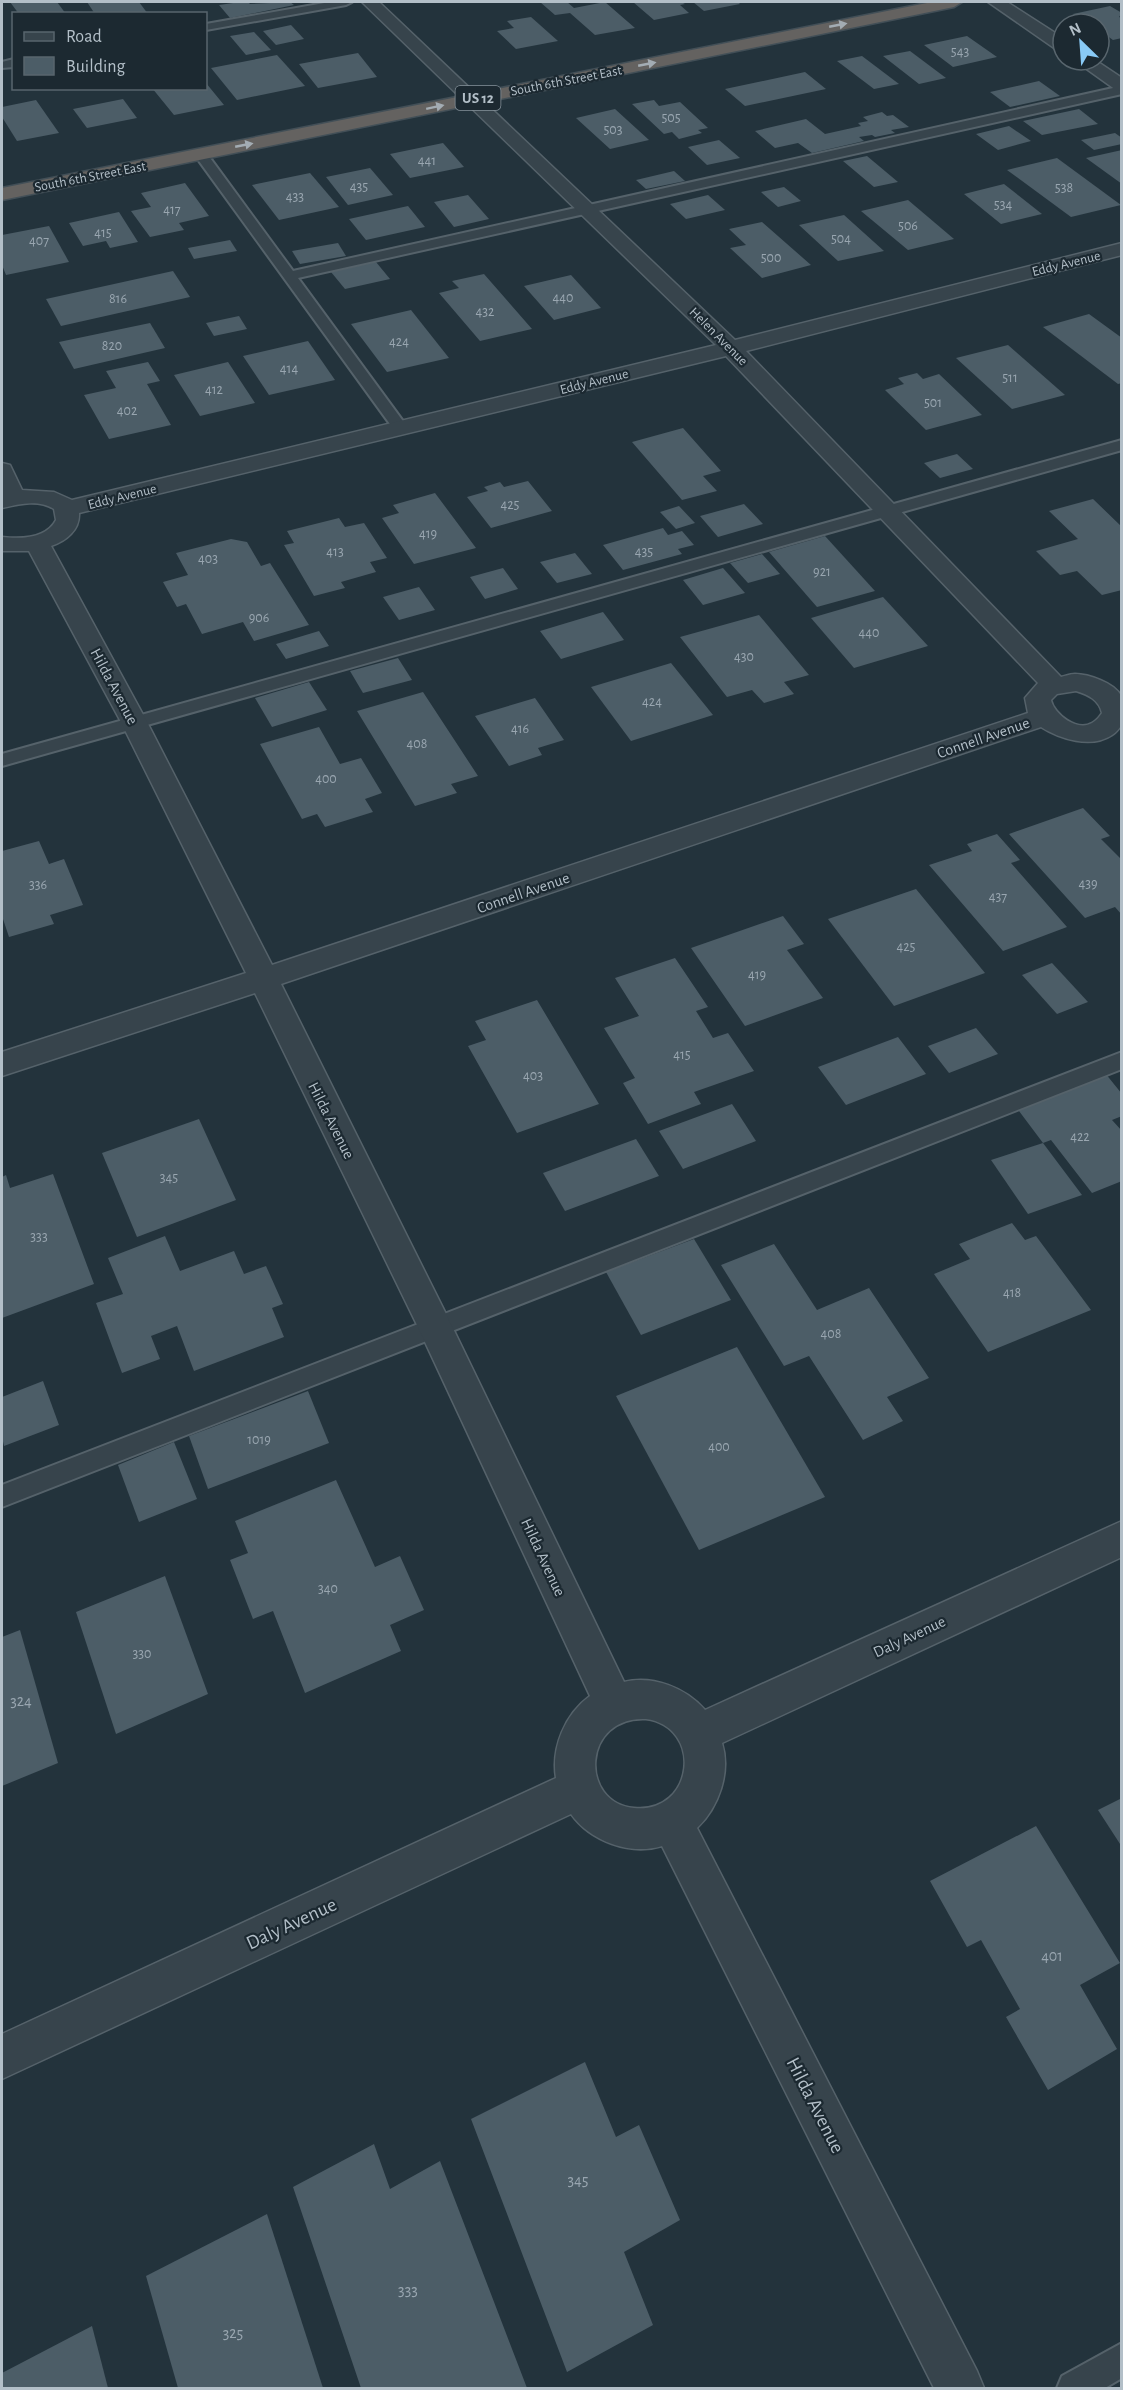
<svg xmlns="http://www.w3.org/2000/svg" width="1123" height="2390" viewBox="0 0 1123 2390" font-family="'Alegreya Sans',sans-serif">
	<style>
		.building { fill: #4c5d67 }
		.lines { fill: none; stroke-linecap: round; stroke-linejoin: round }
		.service-casing { stroke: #55626a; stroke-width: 4 }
		.minor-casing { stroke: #55626a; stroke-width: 3 }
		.tertiary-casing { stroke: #55626a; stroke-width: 3 }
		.trunk-casing { stroke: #424f57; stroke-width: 3 }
		.service { fill: #37444c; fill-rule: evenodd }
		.minor { fill: #37444c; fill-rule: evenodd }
		.tertiary { fill: #37444c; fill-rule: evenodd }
		.trunk { fill: #646260; fill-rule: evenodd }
		.oneway { fill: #a3acb3 }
		.labels { text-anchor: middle; stroke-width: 4.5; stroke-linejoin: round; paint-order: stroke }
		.number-label { font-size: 14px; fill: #99a6b0 }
		.far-street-label { font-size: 14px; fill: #b3bfc8; stroke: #1c2931 }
		.shield { fill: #1c2931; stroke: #86929b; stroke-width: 1.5 }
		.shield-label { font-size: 15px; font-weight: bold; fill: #b3bfc8 }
		.street-label { font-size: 16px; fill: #b3bfc8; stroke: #1c2931 }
		.near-number-label { font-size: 16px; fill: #99a6b0 }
		.near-street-label { font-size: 20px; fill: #b3bfc8; stroke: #1c2931 }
	</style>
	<rect width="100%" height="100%" fill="#23333c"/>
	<g class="building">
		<polygon points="10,2 57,2 66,14 19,14"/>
		<polygon points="87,2 139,2 148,14 95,14"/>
		<polygon points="240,2 248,2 250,4 290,2 294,5 230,18 219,5"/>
		<polygon points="540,2 567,2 574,8 605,2 635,28 595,35 570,13 555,15"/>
		<polygon points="633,2 681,2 685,4 680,5 689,13 654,20"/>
		<polygon points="693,2 738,2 740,4 704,11"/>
		<polygon points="1110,6 1122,13 1119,17 1122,18 1122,38 1113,40 1099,30 1099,24 1089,24 1073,14"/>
		<polygon points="531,17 558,41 516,49 497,31 514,28 507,21"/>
		<polygon points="291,25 304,39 276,45 263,31"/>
		<polygon points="254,32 271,50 246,55 230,36"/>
		<polygon points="967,36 997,57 953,67 924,45"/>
		<polygon points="910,51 946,78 919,84 883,56"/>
		<polygon points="358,53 377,77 318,88 299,64"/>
		<polygon points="277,55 305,86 237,100 211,68"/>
		<polygon points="862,56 899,84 874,89 837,61"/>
		<polygon points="805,72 826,89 745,106 725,89"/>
		<polygon points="1039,81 1060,96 1010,107 990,92"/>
		<polygon points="206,83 224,105 174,115 152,88 206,88"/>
		<polygon points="123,99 137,118 87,128 73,109"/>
		<polygon points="36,100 59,133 17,141 2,117 2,107"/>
		<polygon points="654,100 659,106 680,102 708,128 698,130 702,133 679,139 672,132 664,134 632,104"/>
		<polygon points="615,109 649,140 610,149 576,118"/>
		<polygon points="1079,109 1098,124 1042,135 1023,121"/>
		<polygon points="882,112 887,116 893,115 909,127 891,130 895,133 875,137 872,135 859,137 864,141 812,153 798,143 775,148 755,131 806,119 825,134 861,126 858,123 868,121 863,117"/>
		<polygon points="1009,126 1031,141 998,150 976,134"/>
		<polygon points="1115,133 1122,138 1122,144 1094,150 1081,140"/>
		<polygon points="719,140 740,158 707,165 688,147"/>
		<polygon points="443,143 464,167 410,178 390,154"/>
		<polygon points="1122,150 1122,184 1086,158"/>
		<polygon points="867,156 898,182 874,187 843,161"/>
		<polygon points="1057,158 1121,205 1071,217 1007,170"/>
		<polygon points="370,168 393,195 348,205 326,177"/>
		<polygon points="674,171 685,181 646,189 636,180"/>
		<polygon points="310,173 339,207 279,220 252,185"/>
		<polygon points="185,183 209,216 179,223 184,230 150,237 131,211 151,207 141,193"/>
		<polygon points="1004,184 1042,214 1001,224 964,194"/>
		<polygon points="784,187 801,201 778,207 761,192"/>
		<polygon points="468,195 489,219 454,227 434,202"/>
		<polygon points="708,195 725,210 686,219 670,204"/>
		<polygon points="908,200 954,239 908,250 861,211"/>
		<polygon points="408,206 425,227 366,240 349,219"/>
		<polygon points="119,212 138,242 110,248 106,241 83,246 69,223"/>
		<polygon points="844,215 884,251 838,261 799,225"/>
		<polygon points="762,222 811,265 762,278 730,248 746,245 729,229"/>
		<polygon points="49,226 69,262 6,275 2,265 2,235"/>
		<polygon points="230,240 237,251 194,259 188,248"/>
		<polygon points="338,243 346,256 300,264 292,251"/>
		<polygon points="376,262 390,279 345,289 331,272"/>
		<polygon points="173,271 190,297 61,326 46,299"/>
		<polygon points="484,274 532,329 480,341 439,293 459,288 452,281"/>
		<polygon points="571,275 601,308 554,320 524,286"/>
		<polygon points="411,310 449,358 387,372 351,324"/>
		<polygon points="1089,314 1122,338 1122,383 1118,384 1043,327"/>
		<polygon points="239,316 247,329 214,336 206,323"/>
		<polygon points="150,323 165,348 74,369 59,342"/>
		<polygon points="308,341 335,380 269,395 243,356"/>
		<polygon points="1008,345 1065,395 1012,409 956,358"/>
		<polygon points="148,362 160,381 147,384 171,425 109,439 84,395 116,388 106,371"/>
		<polygon points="228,362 255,403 200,416 174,375"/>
		<polygon points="917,373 923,379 939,374 982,415 926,430 885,390 904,384 898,378"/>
		<polygon points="683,428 721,471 703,476 717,491 682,500 632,442"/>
		<polygon points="957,454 973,469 940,478 924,463"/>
		<polygon points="528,481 552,511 491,528 467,497 488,491 484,487 500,482 504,487"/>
		<polygon points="435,493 476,548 414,564 382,518 399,513 393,505"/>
		<polygon points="1093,499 1122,527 1122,590 1102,595 1077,571 1060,575 1036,551 1078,539 1049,511"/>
		<polygon points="744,504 763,524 718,537 700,516"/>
		<polygon points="679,506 695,523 676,529 660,512"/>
		<polygon points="339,518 345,527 364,523 387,558 370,562 376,572 341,582 345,588 314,596 284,545 294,543 287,531"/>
		<polygon points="663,528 668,535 682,531 694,545 678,549 682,554 623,570 603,545"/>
		<polygon points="825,536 875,591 817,607 769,552"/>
		<polygon points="231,539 247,542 261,566 270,563 309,625 254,641 243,622 202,634 186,604 177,607 163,582 188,575 176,553"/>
		<polygon points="575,553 592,574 557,583 540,562"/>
		<polygon points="762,554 780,574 748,583 730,563"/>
		<polygon points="503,568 518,589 485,599 470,577"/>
		<polygon points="723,568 745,593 703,605 683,580"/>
		<polygon points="419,587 435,610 399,620 383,597"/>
		<polygon points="883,597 928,646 854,668 811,618"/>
		<polygon points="603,612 624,640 561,659 540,631"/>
		<polygon points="759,615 809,675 784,682 794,694 764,703 752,690 727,697 680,637"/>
		<polygon points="319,631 329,646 286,659 276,644"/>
		<polygon points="398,658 412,680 363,693 350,671"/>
		<polygon points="671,663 713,715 631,741 591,687"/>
		<polygon points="309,682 327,710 272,727 255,698"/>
		<polygon points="423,692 478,776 451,784 457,793 415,806 357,711"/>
		<polygon points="535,698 564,740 538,748 542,755 509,766 475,716"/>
		<polygon points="319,727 340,764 361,758 382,793 365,799 373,812 325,827 317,814 302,819 260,744"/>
		<polygon points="1083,808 1110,836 1101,839 1122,860 1122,915 1115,907 1085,918 1009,834"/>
		<polygon points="997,834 1020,860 1011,863 1067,927 1003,951 929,865 972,851 967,844"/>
		<polygon points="39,841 49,864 64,859 83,905 50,915 54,924 9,937 2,916 2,851"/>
		<polygon points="916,889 985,973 894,1006 828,919"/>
		<polygon points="783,916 804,944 787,950 823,998 745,1026 691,948"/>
		<polygon points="675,958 708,1007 696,1011 713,1038 728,1033 754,1071 694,1092 701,1104 648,1124 623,1083 635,1078 604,1028 639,1016 615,978"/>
		<polygon points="1052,963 1088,1002 1057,1014 1022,975"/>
		<polygon points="537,1000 599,1104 517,1133 468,1046 486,1040 475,1021"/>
		<polygon points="976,1028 998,1054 949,1073 928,1046"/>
		<polygon points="898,1037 926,1074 846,1105 818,1067"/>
		<polygon points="1105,1073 1122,1094 1122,1116 1112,1120 1122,1131 1122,1181 1092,1193 1051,1140 1043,1143 1016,1107"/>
		<polygon points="732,1104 756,1141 683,1169 659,1131"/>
		<polygon points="199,1119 236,1200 137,1237 102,1153"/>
		<polygon points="636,1139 659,1176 565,1211 543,1173"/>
		<polygon points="1043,1143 1082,1195 1028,1214 991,1160"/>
		<polygon points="53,1174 94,1284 2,1318 2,1177 6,1175 10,1188"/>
		<polygon points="1012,1223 1025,1240 1036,1236 1091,1310 988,1352 934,1274 970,1259 959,1244"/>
		<polygon points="165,1236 180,1271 234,1251 244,1274 266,1266 283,1304 272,1308 284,1337 194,1371 177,1326 151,1336 160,1359 122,1373 96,1303 123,1294 108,1258"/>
		<polygon points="694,1239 731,1300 641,1335 606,1272"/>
		<polygon points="774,1244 817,1310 869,1288 929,1378 887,1397 903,1421 863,1440 809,1356 784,1366 721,1265"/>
		<polygon points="737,1347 825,1497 699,1550 616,1396"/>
		<polygon points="43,1381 59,1425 4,1446 2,1437 2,1397"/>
		<polygon points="308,1391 329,1443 208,1489 189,1436"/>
		<polygon points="174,1442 197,1499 139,1522 118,1465"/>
		<polygon points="336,1480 375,1567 400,1556 424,1610 390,1625 401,1651 305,1693 273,1611 253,1619 230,1560 248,1553 235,1521"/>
		<polygon points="165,1576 208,1694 116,1734 76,1612"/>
		<polygon points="20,1630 58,1763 2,1786 2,1637"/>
		<polygon points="1122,1798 1122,1847 1098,1810"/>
		<polygon points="1036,1826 1120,1963 1080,1985 1117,2049 1048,2090 1006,2017 1020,2009 981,1940 967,1947 930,1881"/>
		<polygon points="585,2062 616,2137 639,2125 680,2220 624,2252 653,2325 567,2372 471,2119"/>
		<polygon points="374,2144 390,2189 440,2161 527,2388 361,2388 293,2187"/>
		<polygon points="267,2214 323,2388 178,2388 146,2276"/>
		<polygon points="92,2326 108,2388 2,2388 2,2373"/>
	</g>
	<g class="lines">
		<defs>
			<g id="service">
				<polygon points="330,2 352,2 346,5 206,30 206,24"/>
				<polygon points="14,59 14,67 2,68 2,62"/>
				<polygon points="1122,86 1122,94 298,278 408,428 400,433 395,431 194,154 195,151 205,151 293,271"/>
				<polygon points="1122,440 1122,450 2,766 2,754"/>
				<polygon points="1122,1052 1122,1069 2,1507 2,1485"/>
				<polygon points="1122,2343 1122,2378 1105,2388 1057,2388 1062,2376"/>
			</g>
			<path id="minor" d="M 362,2 L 379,2 L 735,340 L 1122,243 L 1122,255 L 746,351 L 1061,677 C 1065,676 1070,674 1075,674 C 1088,674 1115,683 1121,696 C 1123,703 1122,717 1122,725 C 1119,728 1116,733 1112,735 C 1091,749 1060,739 1041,727 L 281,984 L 447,1316 L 624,1682 C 653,1675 686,1688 705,1710 L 1122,1521 L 1122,1557 L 722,1743 C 731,1772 719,1807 697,1828 L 977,2371 L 984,2388 L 934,2388 L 662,1846 C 630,1856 590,1841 571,1814 L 2,2079 L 2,2034 L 556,1778 C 551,1748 565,1714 590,1696 L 418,1327 L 255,993 L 2,1076 L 2,1052 L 246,973 L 121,722 L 29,551 L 2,551 L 2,537 C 20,539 46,539 56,520 L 54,509 C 38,499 19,504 2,508 L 2,463 L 10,465 L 22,490 L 54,492 L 72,500 L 716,345 ZM 726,356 L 1038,683 L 1025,698 L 1028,713 L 272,965 L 147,722 L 51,546 C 66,541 80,530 79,513 ZM 1076,691 C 1089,695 1099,700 1102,713 C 1100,716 1096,721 1092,723 C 1077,732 1054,714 1051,700 L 1057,694 ZM 646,1719 C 704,1727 694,1814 634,1808 C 579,1803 582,1716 646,1719 Z"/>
			<g id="tertiary">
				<polygon points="988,2 1007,2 1063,38 1063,51 1057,50"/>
				<polygon points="1074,60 1095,60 1122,78 1122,91 1116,90"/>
			</g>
			<polygon id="trunk" points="932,2 962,2 954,7 2,200 2,188"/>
		</defs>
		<use href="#service" class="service-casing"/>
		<use href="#minor" class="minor-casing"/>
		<use href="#tertiary" class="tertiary-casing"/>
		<use href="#trunk" class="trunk-casing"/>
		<use href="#service" class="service"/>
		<use href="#minor" class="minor"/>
		<use href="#tertiary" class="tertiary"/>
		<use href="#trunk" class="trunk"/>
	</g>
	<defs><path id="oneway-solid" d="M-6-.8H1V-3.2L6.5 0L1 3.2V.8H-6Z" transform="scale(1.5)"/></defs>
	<g class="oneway">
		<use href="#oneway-solid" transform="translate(838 25) rotate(-11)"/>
		<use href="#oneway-solid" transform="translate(647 64) rotate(-11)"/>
		<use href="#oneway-solid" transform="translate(435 107) rotate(-12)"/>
		<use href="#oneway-solid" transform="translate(244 145) rotate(-11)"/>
	</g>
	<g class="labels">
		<g class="number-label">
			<text x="960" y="56">543</text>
			<text x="671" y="122">505</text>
			<text x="613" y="134">503</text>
			<text x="427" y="165">441</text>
			<text x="359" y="191">435</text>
			<text x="1064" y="192">538</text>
			<text x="295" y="201">433</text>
			<text x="1003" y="209">534</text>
			<text x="172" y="214">417</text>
			<text x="908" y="230">506</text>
			<text x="103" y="237">415</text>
			<text x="841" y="243">504</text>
			<text x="39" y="245">407</text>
			<text x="771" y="262">500</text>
			<text x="563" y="302">440</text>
			<text x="118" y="303">816</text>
			<text x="485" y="316">432</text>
			<text x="399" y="346">424</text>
			<text x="112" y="350">820</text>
			<text x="289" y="373">414</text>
			<text x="1010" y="382">511</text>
			<text x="214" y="394">412</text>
			<text x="933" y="407">501</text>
			<text x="127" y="415">402</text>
			<text x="510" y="509">425</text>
			<text x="428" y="538">419</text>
			<text x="335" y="556">413</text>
			<text x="644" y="556">435</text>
			<text x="208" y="563">403</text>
			<text x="822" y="576">921</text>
			<text x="259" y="622">906</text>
			<text x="869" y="637">440</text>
			<text x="744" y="661">430</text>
			<text x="652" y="706">424</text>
			<text x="520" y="733">416</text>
			<text x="417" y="748">408</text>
			<text x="326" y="783">400</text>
			<text x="1088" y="888">439</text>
			<text x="38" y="889">336</text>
			<text x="998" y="901">437</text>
			<text x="906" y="951">425</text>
			<text x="757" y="979">419</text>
			<text x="682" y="1059">415</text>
			<text x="533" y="1080">403</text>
			<text x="1080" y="1141">422</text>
			<text x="169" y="1182">345</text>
			<text x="39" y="1241">333</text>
			<text x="1012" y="1297">418</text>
			<text x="831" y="1338">408</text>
			<text x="259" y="1444">1019</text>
			<text x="719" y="1451">400</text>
			<text x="328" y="1593">340</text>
			<text x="142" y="1658">330</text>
		</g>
		<g class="far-street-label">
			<text transform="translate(566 80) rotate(-11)" y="5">South 6th Street East</text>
			<text transform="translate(90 176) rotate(-11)" y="5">South 6th Street East</text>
			<text transform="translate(1066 263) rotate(-14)" y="5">Eddy Avenue</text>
			<text transform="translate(719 336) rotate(45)" y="5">Helen Avenue</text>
			<text transform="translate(594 381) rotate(-14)" y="5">Eddy Avenue</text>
			<text transform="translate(122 496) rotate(-14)" y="5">Eddy Avenue</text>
		</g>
		<rect class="shield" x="455.5" y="86" width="45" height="24" rx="4.5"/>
		<g class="shield-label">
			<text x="478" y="103">US 12</text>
		</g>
		<g class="street-label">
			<text transform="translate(115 686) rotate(62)" y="6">Hilda Avenue</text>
			<text transform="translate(983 737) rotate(-19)" y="6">Connell Avenue</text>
			<text transform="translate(523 892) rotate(-19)" y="6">Connell Avenue</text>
			<text transform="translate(332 1120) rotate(63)" y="6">Hilda Avenue</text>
			<text transform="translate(544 1557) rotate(65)" y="6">Hilda Avenue</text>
			<text transform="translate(909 1636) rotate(-25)" y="6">Daly Avenue</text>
		</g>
		<g class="near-number-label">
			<text x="21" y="1706">324</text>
			<text x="1052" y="1961">401</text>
			<text x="578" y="2185">345</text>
			<text x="408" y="2295">333</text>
			<text x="233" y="2338">325</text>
		</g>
		<g class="near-street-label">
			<text transform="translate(291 1923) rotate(-25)" y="7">Daly Avenue</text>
			<text transform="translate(816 2105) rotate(63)" y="7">Hilda Avenue</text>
		</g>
	</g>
	<rect width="1123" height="2390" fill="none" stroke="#b3bfc8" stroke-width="6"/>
	<rect x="12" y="12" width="195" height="78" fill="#1c2931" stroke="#58656d" stroke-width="1.5"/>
	<rect x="24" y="32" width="30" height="9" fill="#37444c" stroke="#58656d" stroke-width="1.5"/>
	<text x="66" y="42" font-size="18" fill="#b3bfc8">Road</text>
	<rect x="24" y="57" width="30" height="18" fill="#4c5d67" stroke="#58656d" stroke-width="1.5"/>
	<text x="66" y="72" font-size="18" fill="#b3bfc8">Building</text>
	<g transform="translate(1081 42) rotate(335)"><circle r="28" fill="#1c2931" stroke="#58656d" stroke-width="1.5"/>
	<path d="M0-4.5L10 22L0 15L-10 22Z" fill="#89caf6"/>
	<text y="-9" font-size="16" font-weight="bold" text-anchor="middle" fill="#b3bfc8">N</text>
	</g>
</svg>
